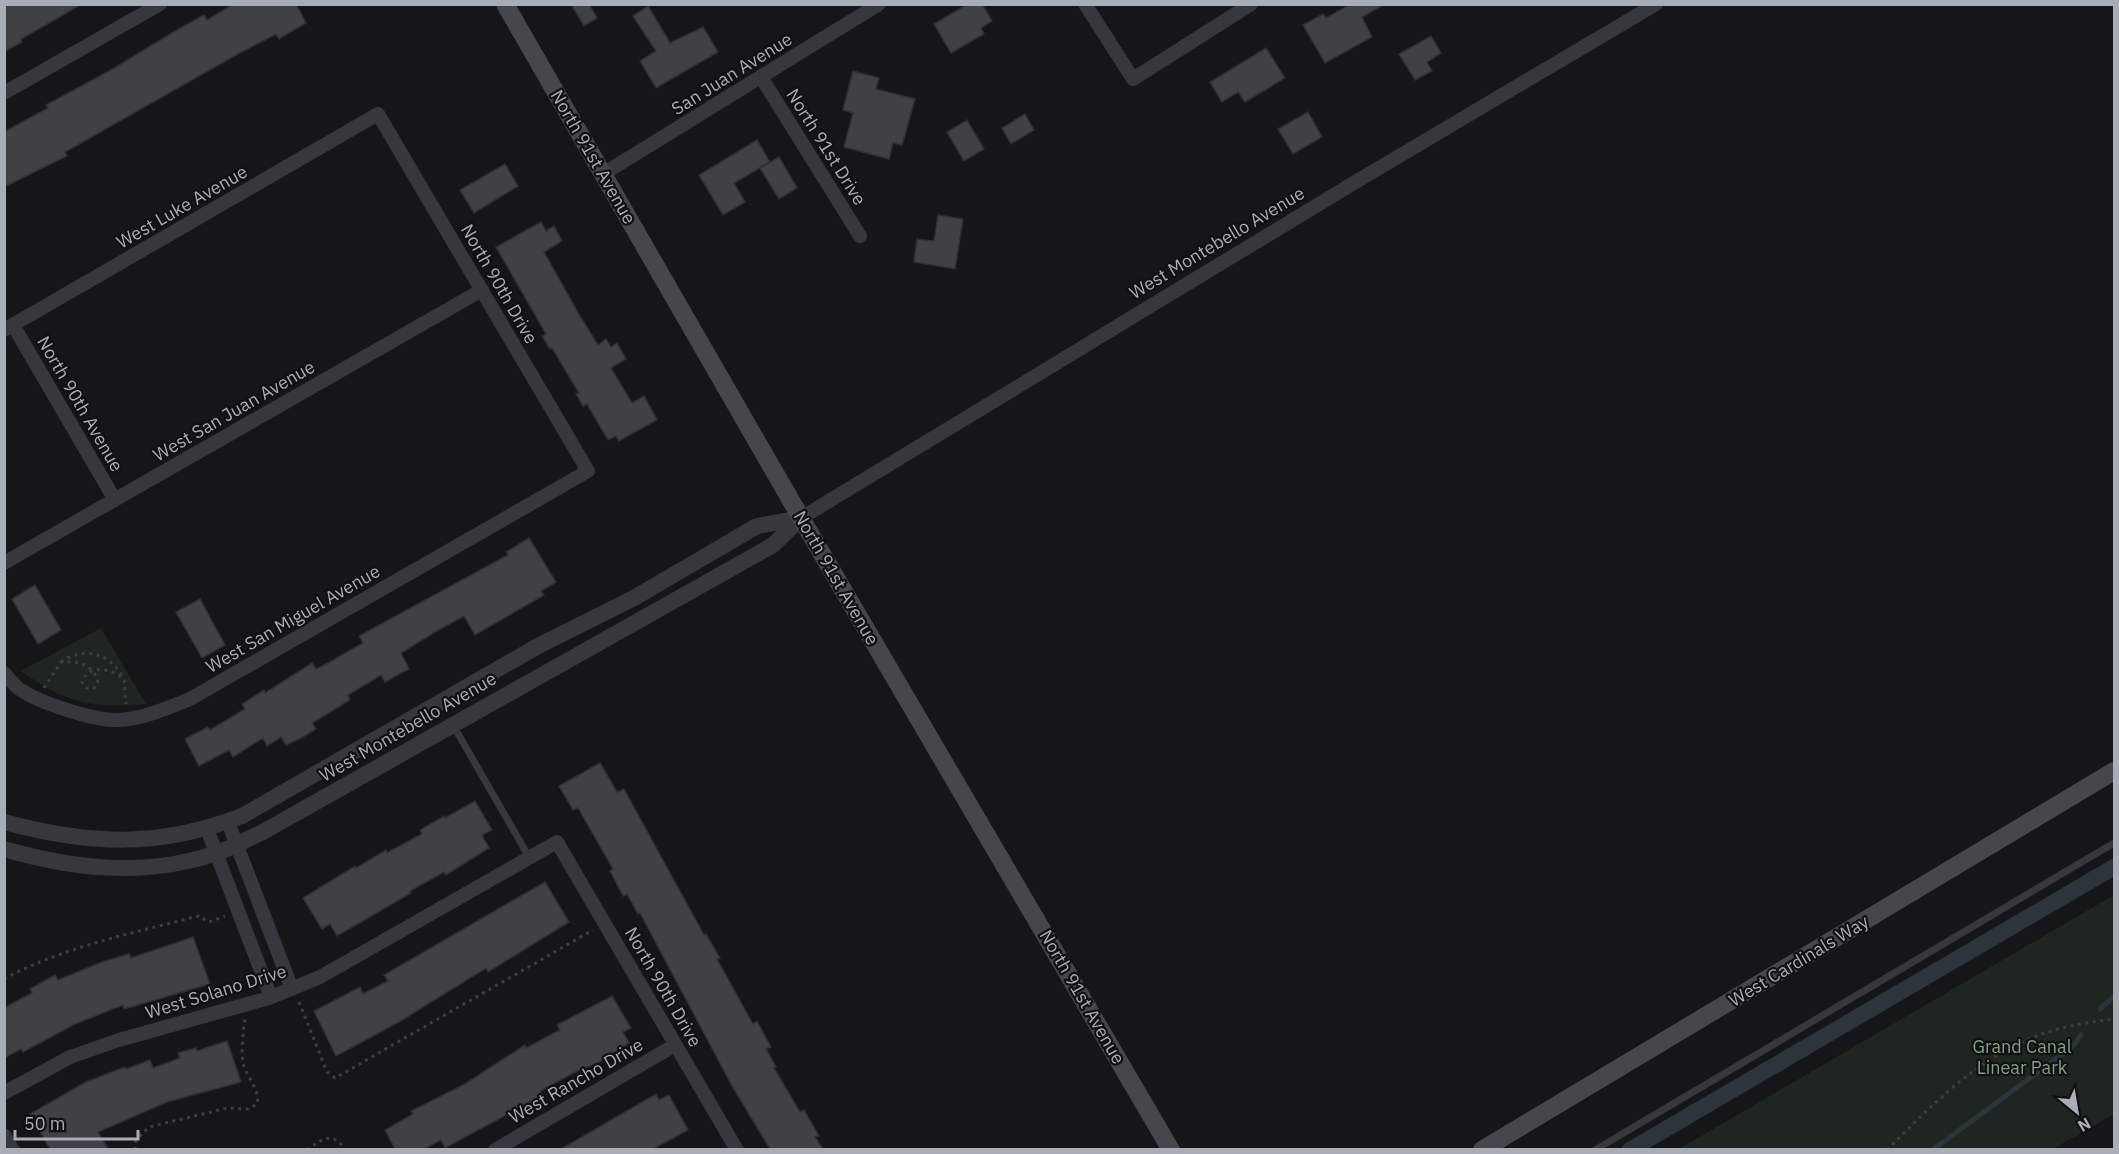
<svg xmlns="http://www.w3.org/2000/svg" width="2119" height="1154" viewBox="0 0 2119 1154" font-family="'IBM Plex Sans',sans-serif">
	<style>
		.green { fill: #1e261f }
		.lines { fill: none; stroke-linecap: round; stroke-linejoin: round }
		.stream { stroke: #2c353c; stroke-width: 5 }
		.canal { stroke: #2c353c; stroke-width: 16 }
		.building { fill: #404145; stroke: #303034; stroke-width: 1.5 }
		.path { stroke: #3d3f44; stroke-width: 3; stroke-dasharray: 3 4.5; stroke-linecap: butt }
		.service { stroke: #37383d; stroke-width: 7 }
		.minor { stroke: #37383d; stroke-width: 14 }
		.tertiary { stroke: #37383d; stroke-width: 16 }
		.secondary { stroke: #45474d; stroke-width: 18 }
		.labels { text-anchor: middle; stroke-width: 4.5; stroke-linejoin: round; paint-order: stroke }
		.street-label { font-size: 18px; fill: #a8adb8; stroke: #111113 }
		.park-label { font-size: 18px; fill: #7fa381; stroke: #111113 }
	</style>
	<rect width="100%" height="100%" fill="#161618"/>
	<g class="green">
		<path d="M 101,628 L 146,704 C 92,709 66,703 21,671 Z"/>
		<polygon points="2114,895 2114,1114 2053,1149 1679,1149"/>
	</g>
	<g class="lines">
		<g class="stream">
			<polyline points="2100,1009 2114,996"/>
			<polyline points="1932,1150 2071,1048 2081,1035"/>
		</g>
		<polyline class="canal" points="1630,1150 2114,867"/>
	</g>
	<g class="building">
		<polygon points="4,4 82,4 21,39 22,42 4,52"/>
		<polygon points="234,4 296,4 306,23 279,39 276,34 236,55 65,152 67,156 4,187 4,132 48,108 46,105 111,70 177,30 204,15 207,20"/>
		<polygon points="571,4 589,4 597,18 584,26"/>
		<polygon points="968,4 982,4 992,21 981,28 984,34 951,53 934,24"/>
		<polygon points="1351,4 1385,4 1362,17 1372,37 1325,63 1303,25 1323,14 1326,18"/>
		<polygon points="648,6 670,43 703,27 718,52 656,88 640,61 656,51 633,16"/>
		<polygon points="1431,36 1441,53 1427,62 1432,71 1415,80 1399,54"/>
		<polygon points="1266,48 1285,78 1245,102 1238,92 1222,102 1210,82"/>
		<polygon points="853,71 879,78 876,89 915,99 902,145 893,143 889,159 844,147 853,113 843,110"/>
		<polygon points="1308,112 1322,137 1293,154 1278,129"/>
		<polygon points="1025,114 1034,130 1011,144 1002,128"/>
		<polygon points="967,120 984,149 964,161 947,132"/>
		<polygon points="757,140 770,162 734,183 745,202 723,215 699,175"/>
		<polygon points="779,157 797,188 779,199 760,168"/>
		<polygon points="505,164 518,186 474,213 460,190"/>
		<polygon points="938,215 963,219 955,269 914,262 917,239 934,241"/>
		<polygon points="541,222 546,231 554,226 562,241 544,252 580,316 598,345 606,339 611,347 617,343 626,359 611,368 632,403 644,396 657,420 619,441 616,436 608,440 587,404 583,406 576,394 579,393 552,348 550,349 542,336 546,334 496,247"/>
		<polygon points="529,538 556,582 541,591 544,595 475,635 464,616 435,632 401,653 409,669 385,682 381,675 348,695 350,700 312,723 316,729 301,738 286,745 281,737 267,746 263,738 233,757 229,750 199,766 185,739 208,727 210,730 245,709 242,704 264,690 265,693 312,663 316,669 328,663 363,643 359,636 508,555 506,552"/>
		<polygon points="35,585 61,630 38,644 12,599"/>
		<polygon points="200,599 225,645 202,658 176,612"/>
		<polygon points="600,763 617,792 624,789 704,935 706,934 720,958 717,959 753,1024 757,1021 771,1047 766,1049 776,1067 774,1068 800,1112 804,1110 819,1136 815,1137 823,1149 770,1149 732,1086 640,913 638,914 627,894 623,896 610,871 613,869 578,808 573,810 559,786"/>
		<polygon points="475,801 492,830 482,835 489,848 446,875 444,872 410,891 411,893 337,936 330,924 322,929 303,898 355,866 356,868 386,850 387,853 422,834 420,830 444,816 445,818"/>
		<polygon points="545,882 569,922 488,972 486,968 399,1022 336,1056 314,1011 360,987 363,994 388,981 384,975"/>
		<polygon points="193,937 210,984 124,1009 123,1005 75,1024 23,1052 21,1049 4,1058 4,1008 32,993 30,989 55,975 58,980 102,962 129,954 131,958"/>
		<polygon points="612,996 631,1028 623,1032 629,1043 596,1064 581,1069 540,1091 543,1095 445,1148 441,1140 424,1149 395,1149 385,1130 413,1114 411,1111 465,1084 525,1045 526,1048 560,1030 557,1025"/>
		<polygon points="227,1041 241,1082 167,1102 98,1132 108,1149 50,1149 30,1114 86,1082 125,1067 126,1069 150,1060 153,1068 180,1058 178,1053 196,1048 197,1051"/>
		<polygon points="656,1094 659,1100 669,1095 688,1130 653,1149 561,1149"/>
	</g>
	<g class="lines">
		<g class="path">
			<path d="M 61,662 C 84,646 111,653 123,678"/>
			<path d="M 44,688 L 61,662 C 78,661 93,664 98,682 L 94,688 L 86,688 L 82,682 C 89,663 112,669 124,679 L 126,704"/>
			<path d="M 4,979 C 63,947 130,934 194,917 L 199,916 L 209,922 L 225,916"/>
			<polyline points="299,1002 327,1072 335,1078 593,930"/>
			<path d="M 135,1150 L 136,1140 L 149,1127 L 227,1108 L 248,1109 L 257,1104 C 261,1091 246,1076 243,1063 C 241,1049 243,1033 245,1019"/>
			<path d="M 307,1150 C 322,1139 333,1130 345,1150"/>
			<path d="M 1887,1150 C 1933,1104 1979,1056 2042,1034 C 2064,1026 2091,1022 2114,1019"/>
		</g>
		<g class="service">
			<polyline points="453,725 529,857"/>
			<polyline points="1595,1150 2114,843"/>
		</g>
		<g class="minor">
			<polyline points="1085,4 1133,79 1251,4"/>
			<polyline points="761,77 860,236"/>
			<polyline points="4,93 160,4"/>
			<polyline points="603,174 879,4"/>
			<polyline points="13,325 115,500"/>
			<path d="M 4,330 L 378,114 L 588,471 L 190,699 C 167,708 143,719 118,720 C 95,721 40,703 21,690 C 14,686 9,678 4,673"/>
			<polyline points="801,518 1352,184 1656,4"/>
			<polyline points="4,563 482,290"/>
			<polyline points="228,822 292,989"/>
			<polyline points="207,829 271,997"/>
			<polyline points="4,1093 70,1057 119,1040 269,998 320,977 557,842 737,1150"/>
			<polyline points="4,1135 13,1150"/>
			<polyline points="495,1150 675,1045"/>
		</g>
		<g class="tertiary">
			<path d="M 4,822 C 90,845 159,848 242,816 L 538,646 L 634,598 L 757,526 L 801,518"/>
			<path d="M 4,849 C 73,869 144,877 214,854 C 230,849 245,840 261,833 L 773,545 L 801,518"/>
		</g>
		<g class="secondary">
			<polyline points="505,4 801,518 1171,1150"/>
			<polyline points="1482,1150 2114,771"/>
		</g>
	</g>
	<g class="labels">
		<g class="street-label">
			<text transform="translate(732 74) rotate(-32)" y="6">San Juan Avenue</text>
			<text transform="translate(826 147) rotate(58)" y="6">North 91st Drive</text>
			<text transform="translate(593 157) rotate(60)" y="6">North 91st Avenue</text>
			<text transform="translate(182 207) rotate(-30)" y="6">West Luke Avenue</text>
			<text transform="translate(1217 243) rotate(-31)" y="6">West Montebello Avenue</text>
			<text transform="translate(499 284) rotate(60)" y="6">North 90th Drive</text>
			<text transform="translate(80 404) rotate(60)" y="6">North 90th Avenue</text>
			<text transform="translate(234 411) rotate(-30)" y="6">West San Juan Avenue</text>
			<text transform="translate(836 578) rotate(60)" y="6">North 91st Avenue</text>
			<text transform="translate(293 619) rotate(-30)" y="6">West San Miguel Avenue</text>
			<text transform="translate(408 727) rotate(-30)" y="6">West Montebello Avenue</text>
			<text transform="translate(1799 961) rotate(-31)" y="6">West Cardinals Way</text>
			<text transform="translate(663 987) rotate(60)" y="6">North 90th Drive</text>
			<text transform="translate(216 992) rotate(-17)" y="6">West Solano Drive</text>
			<text transform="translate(1082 997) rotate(60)" y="6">North 91st Avenue</text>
			<text transform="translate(576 1081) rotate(-30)" y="6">West Rancho Drive</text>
		</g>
		<g class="park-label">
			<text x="2022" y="1053">Grand Canal<tspan x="2022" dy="21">Linear Park</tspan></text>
		</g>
	</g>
	<rect width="2119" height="1154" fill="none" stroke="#a8adb8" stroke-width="12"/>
	<g transform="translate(2077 1112) rotate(150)" stroke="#111113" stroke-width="4.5" paint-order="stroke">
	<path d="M0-4.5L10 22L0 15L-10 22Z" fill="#a8adb8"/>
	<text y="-9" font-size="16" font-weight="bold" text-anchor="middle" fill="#a8adb8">N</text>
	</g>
	<path d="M15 1130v9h123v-9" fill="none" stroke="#a8adb8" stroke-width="3"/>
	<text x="24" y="1130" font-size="18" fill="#a8adb8" stroke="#111113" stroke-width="4.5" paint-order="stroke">50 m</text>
</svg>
